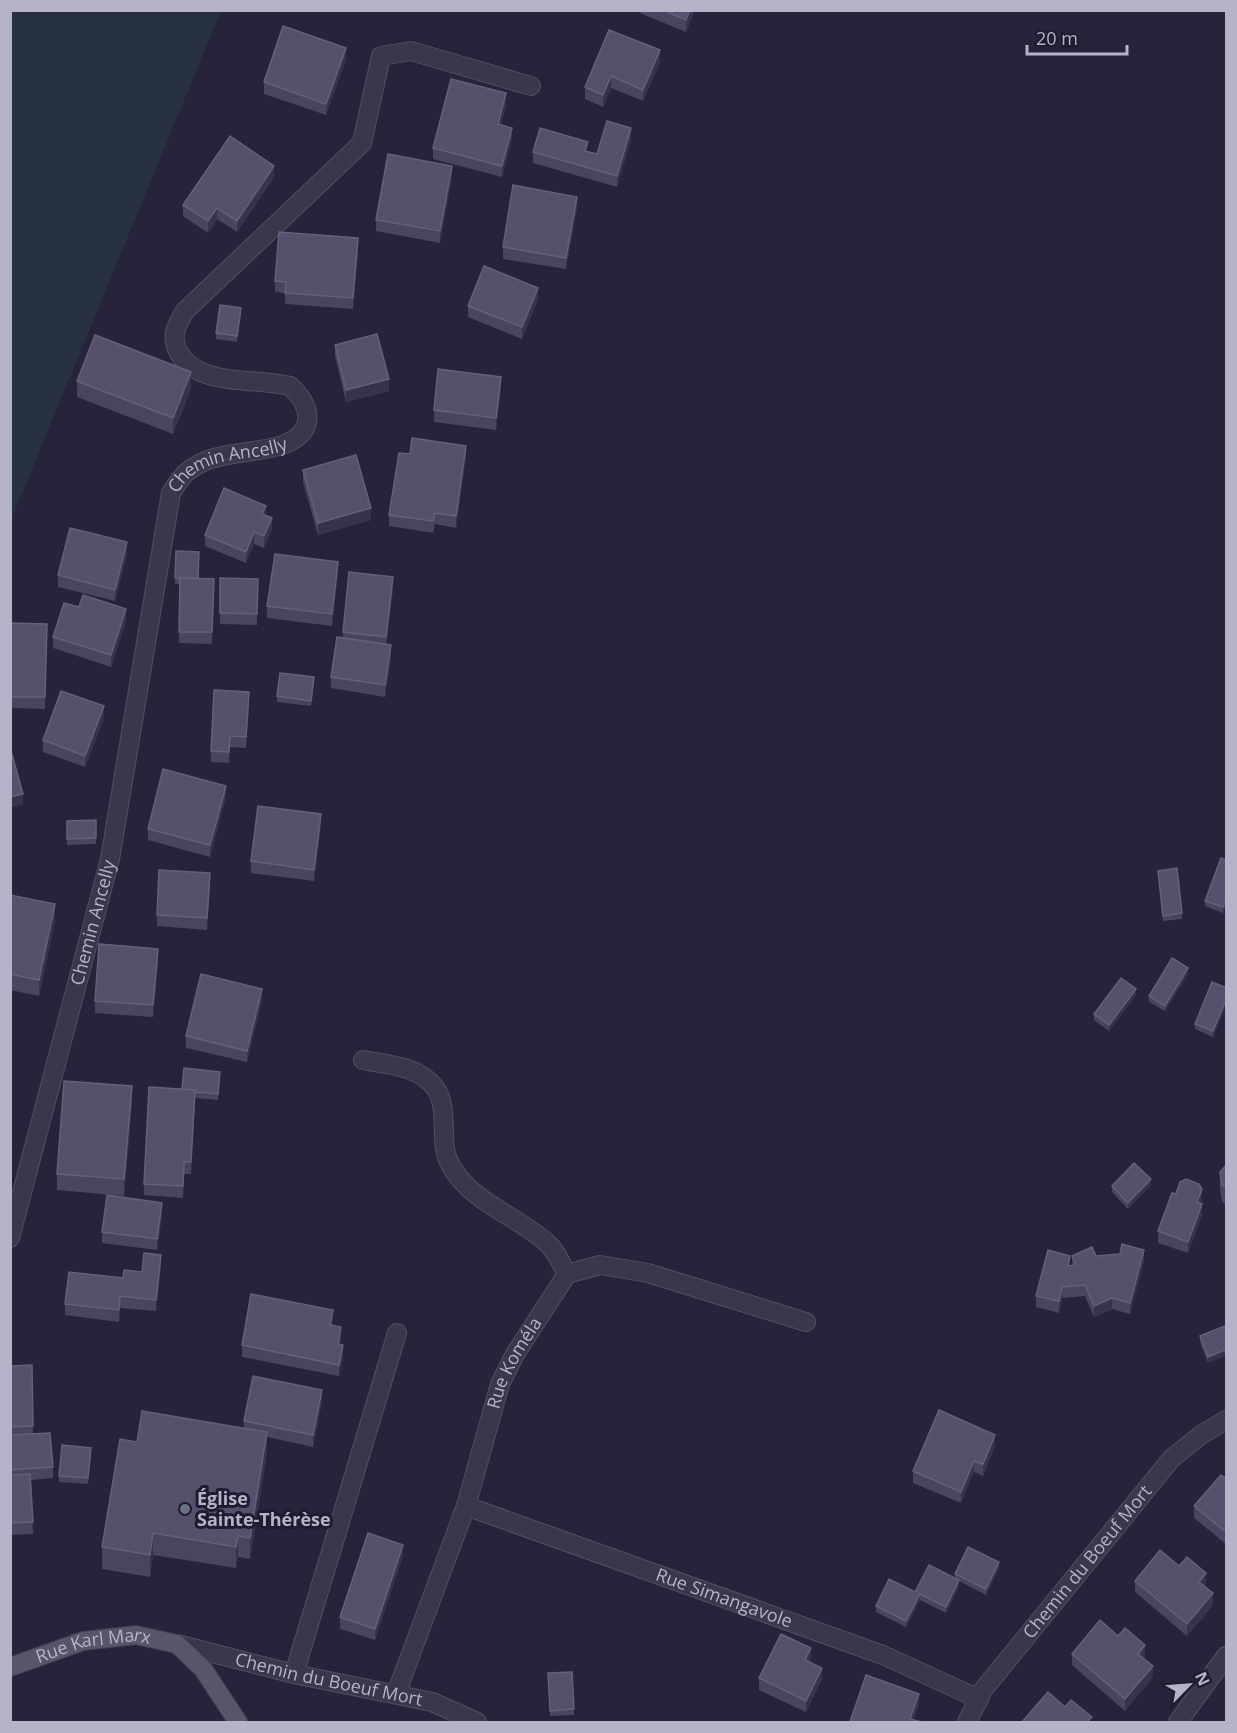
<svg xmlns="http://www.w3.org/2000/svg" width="1237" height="1733" viewBox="0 0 1237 1733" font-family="'Open Sans',sans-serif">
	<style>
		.green { fill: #28313f }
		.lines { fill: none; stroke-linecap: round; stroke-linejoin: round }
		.minor-casing { stroke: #524f63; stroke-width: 20 }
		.major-casing { stroke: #403d51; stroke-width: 20 }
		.minor { stroke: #3a374b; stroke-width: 18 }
		.major { stroke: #58556b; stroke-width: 18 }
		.wall { fill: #494561 }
		.shaded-wall { fill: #36334d }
		.building { fill: #55516c; stroke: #64607a; stroke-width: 1.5 }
		.worship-dot { fill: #6b7280; stroke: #1f1c30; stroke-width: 2 }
		.labels { text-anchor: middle; stroke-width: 6; stroke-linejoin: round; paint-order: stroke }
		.street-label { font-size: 18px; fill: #b6b2c7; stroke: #1f1c30 }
		.poi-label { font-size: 18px; font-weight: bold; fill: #b6b2c7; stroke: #1f1c30; text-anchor: start }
	</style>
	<rect width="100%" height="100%" fill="#26233b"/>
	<polygon class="green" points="11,10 221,11 11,520 10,11"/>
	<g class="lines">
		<defs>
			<g id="minor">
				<path d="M 363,1060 C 388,1065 412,1065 431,1083 C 453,1104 436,1141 451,1166 C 472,1203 516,1215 547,1243 C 556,1250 561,1264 567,1274"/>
				<path id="s1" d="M 10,1238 L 110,859 L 171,493 C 182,475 188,468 208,460 C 232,451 261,453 285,444 C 317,431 311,405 290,386 C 256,377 200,388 179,353 C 170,337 176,326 185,311 L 362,143 L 381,56 L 411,51 L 531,86"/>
				<path id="s2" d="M 466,1506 L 883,1655 L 979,1699"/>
				<path id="s3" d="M 177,1644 L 294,1674 L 432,1702 L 477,1722"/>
				<polyline points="294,1674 397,1333"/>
				<path id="s4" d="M 396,1694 L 466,1506 L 500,1384 L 515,1354 L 567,1274 L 600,1265 L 648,1273 L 806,1322"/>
				<path id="s5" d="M 967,1722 L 983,1690 L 1172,1458 L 1201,1435 L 1226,1420"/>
				<polyline points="1178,1722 1226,1656"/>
			</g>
			<g id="major">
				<path id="s6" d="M 10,1667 L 83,1641 L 136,1635 L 177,1644 L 203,1669 L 238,1722"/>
			</g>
		</defs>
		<use href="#minor" class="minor-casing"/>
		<use href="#major" class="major-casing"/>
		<use href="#minor" class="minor"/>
		<use href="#major" class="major"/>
	</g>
	<g class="wall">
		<polygon points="640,10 695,10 686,32 640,13"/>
		<polygon points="609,30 660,62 643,101 611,88 603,107 585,99 585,87"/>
		<polygon points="346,59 326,115 264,94 264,82"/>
		<polygon points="506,105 501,125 512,139 502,177 433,159 433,148"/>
		<polygon points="631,139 617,187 533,163 533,152 588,152 597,154"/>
		<polygon points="274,177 237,232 217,219 208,233 183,216 183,205"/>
		<polygon points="452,177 440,243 376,231 376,220"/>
		<polygon points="577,208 566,269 503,259 503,247"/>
		<polygon points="358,250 353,309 285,304 285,293 275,292 275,281"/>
		<polygon points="538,299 522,339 468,317 468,306"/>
		<polygon points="241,313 237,342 216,339 216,333"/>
		<polygon points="335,345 389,391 346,402 335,356"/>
		<polygon points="77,381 191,389 173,434 77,397"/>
		<polygon points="501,388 496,430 434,422 434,410"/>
		<polygon points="410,454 466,457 456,528 435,524 433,533 389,526 389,515"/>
		<polygon points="303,470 371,520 318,535 303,482"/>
		<polygon points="272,529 264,548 254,544 246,563 205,546 205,535"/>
		<polygon points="176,551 198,579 214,579 212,644 179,643 180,584 175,584"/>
		<polygon points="127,554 115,601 58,587 58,575"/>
		<polygon points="338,573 332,626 267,618 267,606"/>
		<polygon points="220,578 258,579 257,625 220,624"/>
		<polygon points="393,588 386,645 391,657 385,697 331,688 331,677 343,638 343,632"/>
		<polygon points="126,621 111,667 53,648 53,637"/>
		<polygon points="10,623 47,624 45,709 10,708"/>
		<polygon points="314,683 311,706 277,702 277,696"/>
		<polygon points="249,704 246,748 230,747 229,763 211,762 211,751"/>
		<polygon points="104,718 85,767 43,752 43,740"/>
		<polygon points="226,797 210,857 148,840 148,829"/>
		<polygon points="96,820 96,844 67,845 67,821"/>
		<polygon points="321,825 314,881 251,873 251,861"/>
		<polygon points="1227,860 1227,904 1223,913 1205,906 1205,901"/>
		<polygon points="1158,871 1182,913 1182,919 1163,921"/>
		<polygon points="210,884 207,930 157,926 157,915"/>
		<polygon points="10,895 55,921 39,996 10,990"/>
		<polygon points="158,961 153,1017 95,1013 95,1001"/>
		<polygon points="1188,974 1165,1011 1149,1002 1149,996"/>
		<polygon points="1227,988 1227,1003 1213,1037 1195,1029 1195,1024"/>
		<polygon points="1136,995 1109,1031 1094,1020 1094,1014"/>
		<polygon points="262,1000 247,1062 186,1048 186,1036"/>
		<polygon points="220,1077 218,1100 195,1098 191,1174 184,1174 183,1198 144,1195 144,1184 182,1089"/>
		<polygon points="132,1103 124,1196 57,1190 57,1174"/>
		<polygon points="1227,1164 1227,1205 1222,1202 1220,1189 1220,1172"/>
		<polygon points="1151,1185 1128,1209 1112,1192 1112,1186"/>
		<polygon points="1202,1201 1201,1203 1202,1215 1188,1253 1158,1243 1158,1231"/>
		<polygon points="162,1214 157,1250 102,1243 102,1232"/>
		<polygon points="1072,1256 1096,1256 1144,1261 1130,1314 1112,1309 1094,1317 1085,1296 1062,1298 1059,1313 1036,1307 1036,1296 1072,1265"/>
		<polygon points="161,1266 156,1311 120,1308 119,1322 65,1315 65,1304 123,1278"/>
		<polygon points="333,1322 332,1326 341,1339 340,1345 343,1357 339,1376 242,1357 242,1345"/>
		<polygon points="1227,1325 1208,1363 1200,1342 1200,1336"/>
		<polygon points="32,1365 33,1434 53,1467 53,1478 31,1480 33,1534 10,1535 10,1366"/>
		<polygon points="322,1401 313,1447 267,1437 267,1453 250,1559 238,1557 236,1568 153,1555 150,1577 102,1569 102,1547 137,1442 244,1428 244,1421"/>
		<polygon points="995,1446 983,1476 974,1472 961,1503 913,1483 913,1471"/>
		<polygon points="91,1453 88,1484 59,1482 59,1476"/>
		<polygon points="1227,1479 1227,1545 1194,1518 1194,1506"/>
		<polygon points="403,1556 375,1640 340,1629 340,1617"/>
		<polygon points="1179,1566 1206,1584 1204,1586 1213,1605 1187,1636 1135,1592 1135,1581"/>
		<polygon points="999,1568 986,1595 959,1581 959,1586 946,1613 920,1600 906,1627 876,1612 876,1606 955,1578 955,1574"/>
		<polygon points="1118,1636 1145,1657 1144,1658 1153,1677 1125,1711 1072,1665 1072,1654"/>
		<polygon points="811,1659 809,1662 822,1679 806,1712 759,1690 759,1678"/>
		<polygon points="572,1672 574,1715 550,1716 548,1673"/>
	</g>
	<g class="shaded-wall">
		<polygon points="690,10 695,10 686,32 686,20"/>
		<polygon points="346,48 346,59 326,115 326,104"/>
		<polygon points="660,50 660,62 643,101 643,90"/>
		<polygon points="611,76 611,88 603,107 603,95"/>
		<polygon points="506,93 506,105 498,135 498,124"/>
		<polygon points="512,128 512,139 502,177 502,166"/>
		<polygon points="631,128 631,139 617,187 617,176"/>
		<polygon points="274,166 274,177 237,232 237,221"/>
		<polygon points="452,166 452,177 440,243 440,231"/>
		<polygon points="577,197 577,208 566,269 566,258"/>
		<polygon points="217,208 217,219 208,233 208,221"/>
		<polygon points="358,238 358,250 353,309 353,298"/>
		<polygon points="538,288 538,299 522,339 522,327"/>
		<polygon points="191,372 191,389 173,434 173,418"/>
		<polygon points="501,377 501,388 496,430 496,418"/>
		<polygon points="389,379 389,391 346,402 346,390"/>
		<polygon points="466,446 466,457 456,528 456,516"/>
		<polygon points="266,506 266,517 262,514"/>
		<polygon points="371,508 371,520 318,535 318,523"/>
		<polygon points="272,518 272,529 264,548 264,536"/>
		<polygon points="254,532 254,544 246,563 246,552"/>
		<polygon points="127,542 127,554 115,601 115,590"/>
		<polygon points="338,562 338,573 332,626 332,614"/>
		<polygon points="393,577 393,588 386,649 386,637"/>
		<polygon points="126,609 126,621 111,667 111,655"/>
		<polygon points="391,645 391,657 385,697 385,685"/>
		<polygon points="249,692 249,704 246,748 246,737"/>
		<polygon points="104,706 104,718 85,767 85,756"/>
		<polygon points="226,786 226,797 210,857 210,845"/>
		<polygon points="23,794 23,805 10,808 10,797"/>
		<polygon points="321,814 321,825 314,881 314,870"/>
		<polygon points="210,873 210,884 207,930 207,918"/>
		<polygon points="1227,898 1227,904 1223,913 1223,907"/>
		<polygon points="55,904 55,921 39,996 39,980"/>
		<polygon points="158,949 158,961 153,1017 153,1005"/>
		<polygon points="1188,968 1188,974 1165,1011 1165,1006"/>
		<polygon points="262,989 262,1000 247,1062 247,1051"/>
		<polygon points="1136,989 1136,995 1109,1031 1109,1025"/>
		<polygon points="1227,997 1227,1003 1213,1037 1213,1031"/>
		<polygon points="132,1086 132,1103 124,1196 124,1179"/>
		<polygon points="195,1090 195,1101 191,1174 191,1162"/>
		<polygon points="1151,1179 1151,1185 1128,1209 1128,1203"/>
		<polygon points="1202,1189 1202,1201 1197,1213 1197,1202"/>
		<polygon points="162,1203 162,1214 157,1250 157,1239"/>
		<polygon points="1202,1204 1202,1215 1188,1253 1188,1242"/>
		<polygon points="1144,1250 1144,1261 1130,1314 1130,1303"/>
		<polygon points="161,1255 161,1266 156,1311 156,1300"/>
		<polygon points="1062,1287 1062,1298 1059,1313 1059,1301"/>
		<polygon points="120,1296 120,1308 119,1322 119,1310"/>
		<polygon points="1112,1298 1112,1309 1094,1317 1094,1306"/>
		<polygon points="333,1310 333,1322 330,1337 330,1325"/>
		<polygon points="341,1327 341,1339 338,1356 338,1344"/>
		<polygon points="343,1345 343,1357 339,1376 339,1365"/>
		<polygon points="1227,1349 1227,1355 1208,1363 1208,1357"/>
		<polygon points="322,1390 322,1401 313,1447 313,1435"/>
		<polygon points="267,1432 267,1453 250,1559 250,1538"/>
		<polygon points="995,1435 995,1446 983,1476 983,1464"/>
		<polygon points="974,1461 974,1472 961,1503 961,1492"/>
		<polygon points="153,1533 153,1555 150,1577 150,1555"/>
		<polygon points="238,1536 238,1557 236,1568 236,1547"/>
		<polygon points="403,1545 403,1556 375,1640 375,1629"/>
		<polygon points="999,1562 999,1568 986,1595 986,1589"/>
		<polygon points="1206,1573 1206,1584 1199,1593 1199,1582"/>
		<polygon points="959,1580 959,1586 946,1613 946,1607"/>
		<polygon points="1213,1593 1213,1605 1187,1636 1187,1624"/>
		<polygon points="920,1594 920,1600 906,1627 906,1621"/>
		<polygon points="1145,1645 1145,1657 1138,1665 1138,1654"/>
		<polygon points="811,1648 811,1659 805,1671 805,1660"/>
		<polygon points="1153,1666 1153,1677 1125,1711 1125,1699"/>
		<polygon points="822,1668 822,1679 806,1712 806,1701"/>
		<polygon points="919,1694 919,1705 913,1722 910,1719"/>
	</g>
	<g class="building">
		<polygon points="663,10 690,10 686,20"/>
		<polygon points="283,26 346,48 326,104 264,82"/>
		<polygon points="609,30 660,50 643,90 611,76 603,95 585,87"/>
		<polygon points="451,79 506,93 498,124 512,128 502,166 433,148"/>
		<polygon points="607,121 631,128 617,176 533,152 540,128 588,142 585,151 597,154"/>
		<polygon points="230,136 274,166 237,221 217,208 208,221 183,205"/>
		<polygon points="388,154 452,166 440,231 376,220"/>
		<polygon points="513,185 577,197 566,258 503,247"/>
		<polygon points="279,232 358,238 353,298 285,293 286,282 275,281"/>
		<polygon points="484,266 538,288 522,327 468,306"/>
		<polygon points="220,305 241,308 237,336 216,333"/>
		<polygon points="377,334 389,379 346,390 335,345"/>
		<polygon points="95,335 191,372 173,418 77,381"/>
		<polygon points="438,369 501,377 496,418 434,410"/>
		<polygon points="412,438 466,446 456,516 435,513 433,521 389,515 399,453 410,454"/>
		<polygon points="356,455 371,508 318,523 303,470"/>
		<polygon points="224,488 266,506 262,514 272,518 264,536 254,532 246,552 205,535"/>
		<polygon points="70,528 127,542 115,590 58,575"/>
		<polygon points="176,551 199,552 198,579 175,578"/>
		<polygon points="275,554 338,562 332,614 267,606"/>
		<polygon points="349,572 393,577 386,637 343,632"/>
		<polygon points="180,578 214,579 212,632 179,632"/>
		<polygon points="220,578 258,579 257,614 220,613"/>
		<polygon points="83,595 126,609 111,655 53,637 64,603 79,607"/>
		<polygon points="10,623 47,624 45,697 10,697"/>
		<polygon points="337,637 391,645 385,685 331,677"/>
		<polygon points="280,673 314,677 311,701 277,696"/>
		<polygon points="214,690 249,692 246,737 230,736 229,752 211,751"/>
		<polygon points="61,691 104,706 85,756 43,740"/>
		<polygon points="10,747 23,794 10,797"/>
		<polygon points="163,769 226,786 210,845 148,829"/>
		<polygon points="258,806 321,814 314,870 251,861"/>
		<polygon points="96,820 96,838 67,839 67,821"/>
		<polygon points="1221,858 1227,860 1227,898 1223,907 1205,901"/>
		<polygon points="1177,868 1182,913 1163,916 1158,871"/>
		<polygon points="159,870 210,873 207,918 157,915"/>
		<polygon points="10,895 55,904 39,980 10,974"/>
		<polygon points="99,944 158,949 153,1005 95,1001"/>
		<polygon points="1172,958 1188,968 1165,1006 1149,996"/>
		<polygon points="201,974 262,989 247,1051 186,1036"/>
		<polygon points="1121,978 1136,989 1109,1025 1094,1014"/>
		<polygon points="1212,982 1227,988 1227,997 1213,1031 1195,1024"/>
		<polygon points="184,1068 220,1072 218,1094 195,1092 195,1090 182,1089"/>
		<polygon points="64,1081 132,1086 124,1179 57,1174"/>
		<polygon points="149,1087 195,1090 191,1162 184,1162 183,1186 144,1184"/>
		<polygon points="1134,1163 1151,1179 1128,1203 1112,1186"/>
		<polygon points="1227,1164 1227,1188 1222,1185 1220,1172"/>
		<polygon points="1186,1179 1199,1184 1202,1189 1197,1202 1202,1204 1188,1242 1158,1231 1172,1193 1176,1194 1180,1182"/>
		<polygon points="107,1195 162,1203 157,1239 102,1232"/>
		<polygon points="1122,1244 1144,1250 1130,1303 1112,1298 1094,1306 1085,1285 1062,1287 1059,1301 1036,1296 1048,1250 1070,1256 1068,1266 1076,1265 1072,1256 1092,1247 1096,1256 1120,1254"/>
		<polygon points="144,1253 161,1255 156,1300 120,1296 119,1310 65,1304 69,1272 123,1278 124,1270 142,1272"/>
		<polygon points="251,1294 333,1310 330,1325 341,1327 338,1344 343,1345 339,1365 242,1345"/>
		<polygon points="1227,1325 1227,1349 1208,1357 1200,1336"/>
		<polygon points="32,1365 33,1426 10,1427 10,1366"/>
		<polygon points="253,1376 322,1390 313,1435 244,1421"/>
		<polygon points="939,1410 995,1435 983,1464 974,1461 961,1492 913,1471"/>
		<polygon points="142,1411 267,1432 250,1538 238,1536 236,1547 153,1533 150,1555 102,1547 120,1439 137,1442"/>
		<polygon points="50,1433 53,1467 10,1470 10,1435"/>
		<polygon points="62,1445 91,1448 88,1478 59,1476"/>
		<polygon points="30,1474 33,1522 10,1523 10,1475"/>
		<polygon points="1221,1475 1227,1479 1227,1533 1194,1506"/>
		<polygon points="368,1533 403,1545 375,1629 340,1617"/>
		<polygon points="968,1547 999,1562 986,1589 955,1574"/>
		<polygon points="1160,1550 1179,1566 1187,1557 1206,1573 1199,1582 1213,1593 1187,1624 1135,1581"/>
		<polygon points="929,1565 959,1580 946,1607 920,1594 906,1621 876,1606 889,1579 915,1592"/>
		<polygon points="1100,1620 1118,1636 1125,1628 1145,1645 1138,1654 1153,1666 1125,1699 1072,1654"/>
		<polygon points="781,1634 811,1648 805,1660 822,1668 806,1701 759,1678"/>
		<polygon points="572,1672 574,1709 550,1711 548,1673"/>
		<polygon points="866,1675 919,1694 910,1719 922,1722 850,1722"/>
		<polygon points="1048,1692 1065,1707 1071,1700 1092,1717 1087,1722 1022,1722"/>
	</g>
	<circle class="worship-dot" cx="185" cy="1509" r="6"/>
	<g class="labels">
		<g class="street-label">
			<text dy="6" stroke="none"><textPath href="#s1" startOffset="830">Chemin Ancelly</textPath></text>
			<text dy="6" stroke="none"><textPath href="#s1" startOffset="326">Chemin Ancelly</textPath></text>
			<text dy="6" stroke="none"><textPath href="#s4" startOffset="352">Rue Koméla</textPath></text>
			<text dy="6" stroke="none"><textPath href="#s5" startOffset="201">Chemin du Boeuf Mort</textPath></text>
			<text dy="6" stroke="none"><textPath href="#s2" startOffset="274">Rue Simangavole</textPath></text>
			<text dy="6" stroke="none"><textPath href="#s6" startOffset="87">Rue Karl Marx</textPath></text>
			<text dy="6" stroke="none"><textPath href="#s3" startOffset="156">Chemin du Boeuf Mort</textPath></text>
		</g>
		<g class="poi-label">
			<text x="197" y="1505">Église<tspan x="197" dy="21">Sainte-Thérèse</tspan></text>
		</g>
	</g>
	<rect width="1237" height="1733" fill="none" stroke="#b6b2c7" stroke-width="24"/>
	<g transform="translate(1189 1685) rotate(65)" stroke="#1f1c30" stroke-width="4.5" paint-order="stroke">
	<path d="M0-4.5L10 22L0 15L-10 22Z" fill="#b6b2c7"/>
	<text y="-9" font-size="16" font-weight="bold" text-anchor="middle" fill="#b6b2c7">N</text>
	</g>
	<path d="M1027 45v9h100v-9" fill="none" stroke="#b6b2c7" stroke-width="3"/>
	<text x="1036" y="45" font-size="18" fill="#b6b2c7" stroke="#1f1c30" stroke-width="4.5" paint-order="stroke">20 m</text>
</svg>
